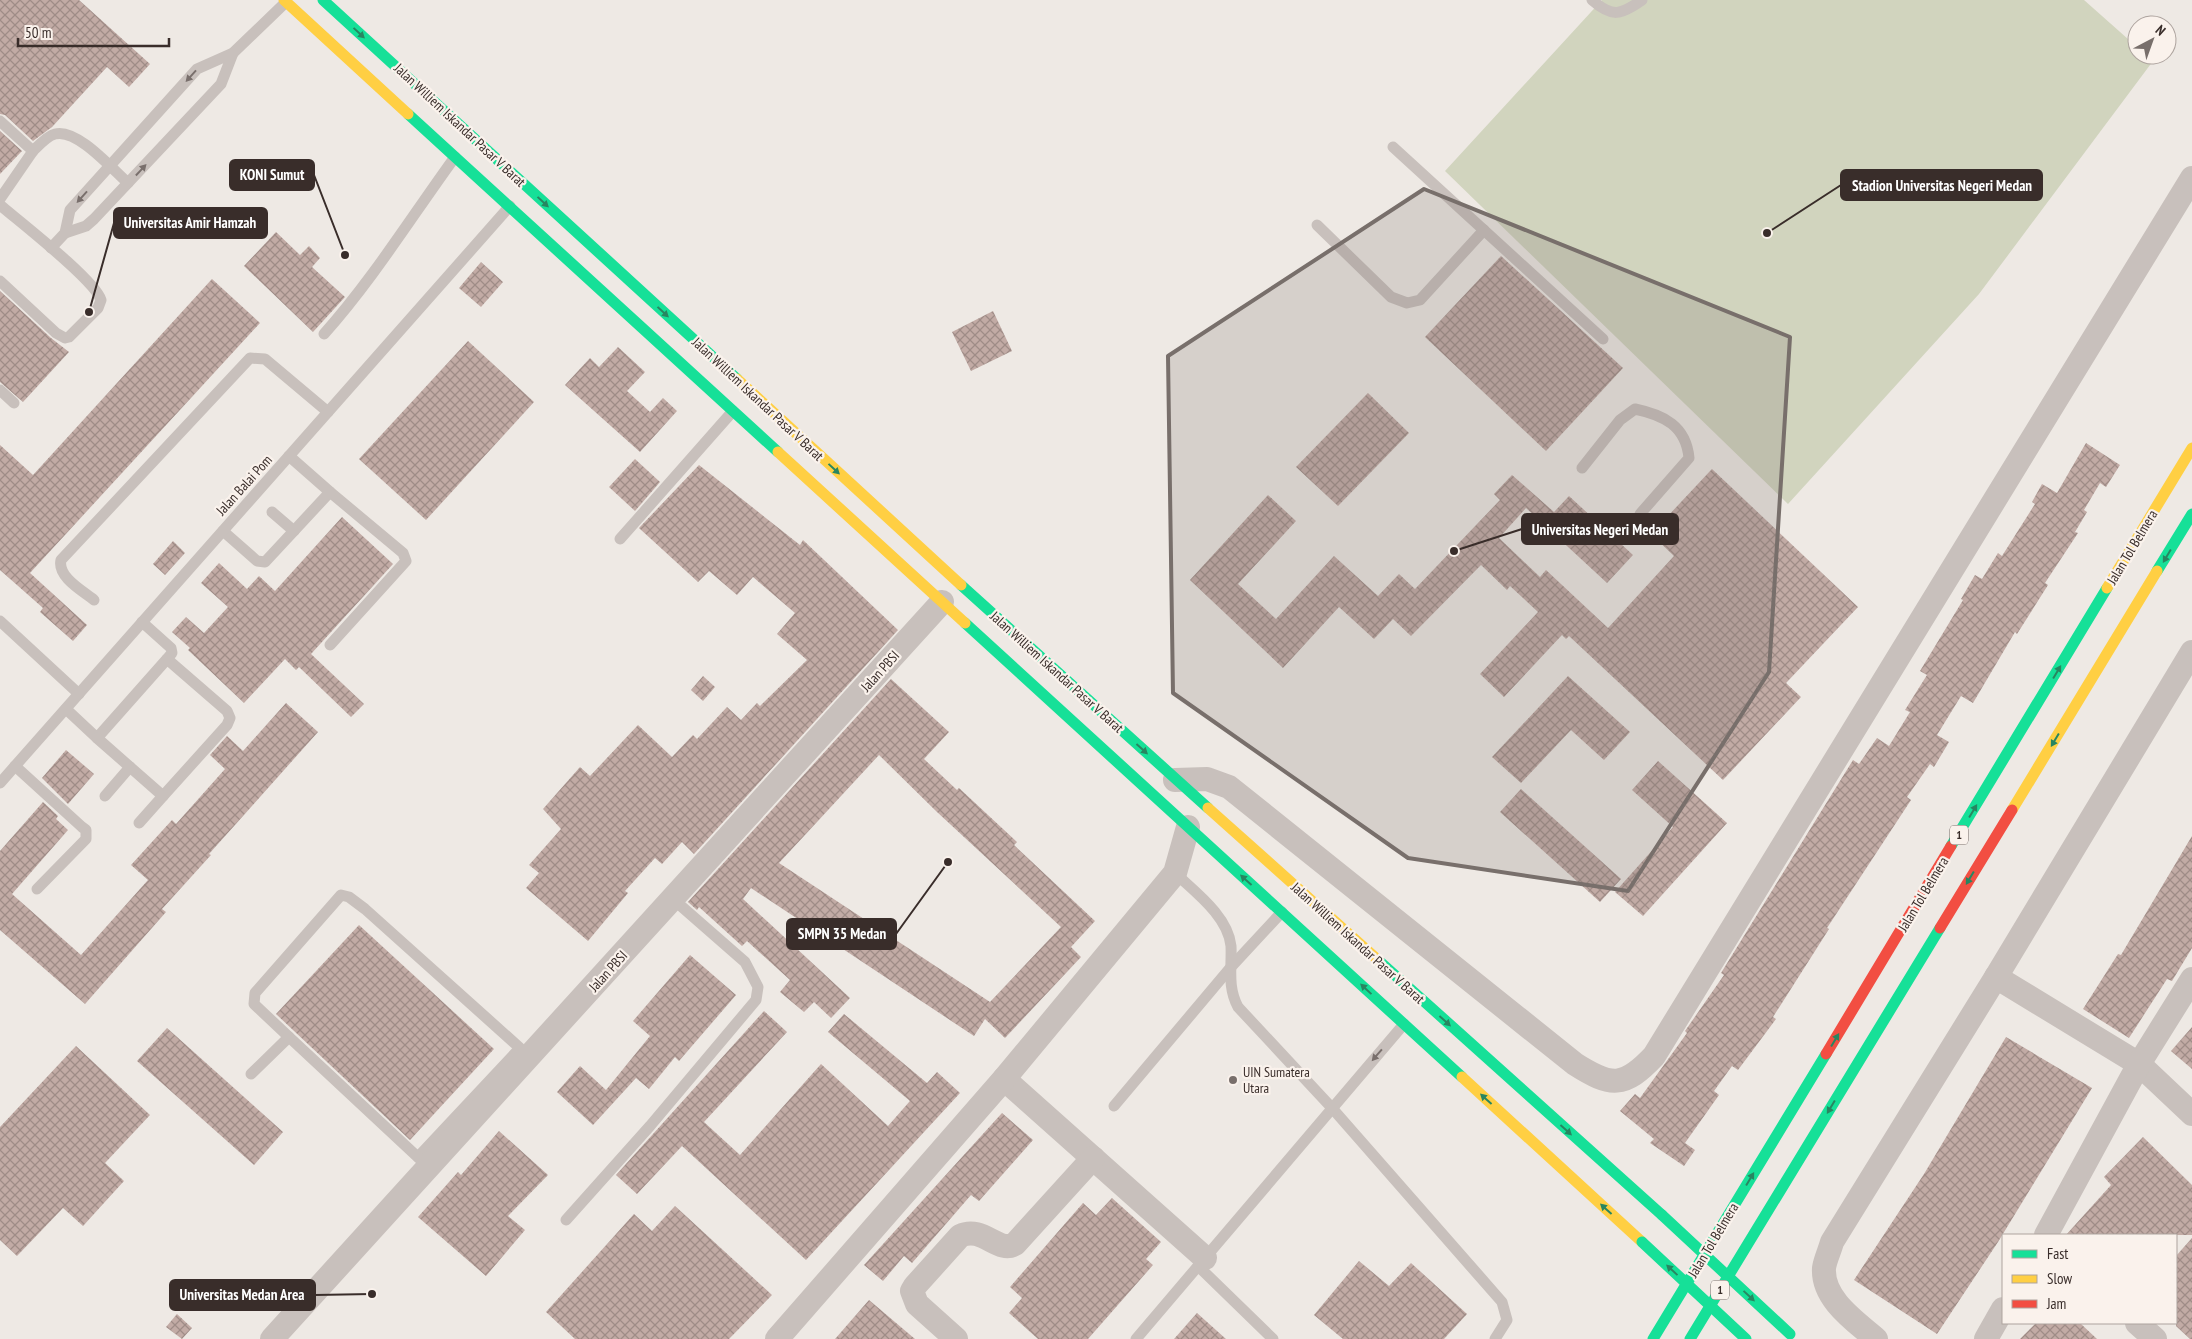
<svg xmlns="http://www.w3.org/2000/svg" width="2192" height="1339" viewBox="0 0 2192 1339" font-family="'PT Sans Narrow',sans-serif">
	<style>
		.park { fill: #d1d4be }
		.building { fill: url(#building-cross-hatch); fill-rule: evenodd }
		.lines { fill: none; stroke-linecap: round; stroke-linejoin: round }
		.lane { stroke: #c8c0bc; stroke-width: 11 }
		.street { stroke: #c8c0bc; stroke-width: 24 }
		.fast { stroke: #16e098; stroke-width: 11 }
		.slow { stroke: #ffcf43; stroke-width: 11 }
		.jam { stroke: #f24e42; stroke-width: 11 }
		.fast-bridge { stroke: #16e098; stroke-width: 11 }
		.oneway { fill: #288661 }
		.oneway2 { fill: #796f6c }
		.marked { fill: #786f6b; fill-opacity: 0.2; stroke: #786f6b; stroke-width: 4; stroke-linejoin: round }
		.poi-dot { fill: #786f6b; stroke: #faf2ec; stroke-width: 2 }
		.labels { text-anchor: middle; stroke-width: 4.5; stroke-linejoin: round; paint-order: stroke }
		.shield { fill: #faf2ec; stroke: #736864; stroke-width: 1 }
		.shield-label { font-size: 12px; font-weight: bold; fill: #392d2a }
		.street-label { font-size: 14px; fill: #392d2a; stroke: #faf2ec }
		.poi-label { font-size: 14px; fill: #392d2a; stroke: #faf2ec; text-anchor: start }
		.leader { fill: none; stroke: #392d2a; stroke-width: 2 }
		.callout-dot { fill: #392d2a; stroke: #faf2ec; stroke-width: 2 }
		.callout { fill: #392d2a; stroke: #392d2a; stroke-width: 2 }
		.callout-label { font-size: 15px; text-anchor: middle; font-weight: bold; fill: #fff }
	</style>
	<defs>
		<pattern id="building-cross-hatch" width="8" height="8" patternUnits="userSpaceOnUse" patternTransform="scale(1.25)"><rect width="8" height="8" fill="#c2aba5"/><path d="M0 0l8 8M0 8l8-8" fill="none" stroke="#9f8c87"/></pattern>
	</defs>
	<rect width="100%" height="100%" fill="#eee9e4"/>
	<polygon class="park" points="1602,0 2084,0 2137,47 2137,55 2147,55 2153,61 1979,294 1788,504 1445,171"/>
	<g class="building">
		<polygon points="0,0 79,0 150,64 129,87 107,67 52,127 33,141 5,115 0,114"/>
		<polygon points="0,131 22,151 0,174"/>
		<polygon points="276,232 300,255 309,246 320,258 312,267 345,297 313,332 244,266"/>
		<polygon points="1501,256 1623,368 1546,451 1425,337"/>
		<polygon points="481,262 503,282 481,307 459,288"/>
		<polygon points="212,279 260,323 30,573 87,625 73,641 40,612 43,608 0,570 0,445 33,475"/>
		<polygon points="0,291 51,338 69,352 23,402 0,382"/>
		<polygon points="993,311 1012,351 971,371 952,332"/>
		<polygon points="468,341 534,402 426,520 359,459"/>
		<polygon points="618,347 645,372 627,391 650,412 663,398 677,411 640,452 565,385 590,358 599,367"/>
		<polygon points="1368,393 1409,433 1338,506 1296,467"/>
		<polygon points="2086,443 2120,465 2106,487 2100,483 2084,510 2087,512 2075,532 2078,533 2045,583 2048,585 2017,634 2015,632 1973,703 1961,696 1937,735 1949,742 1934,767 1930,764 1907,797 1911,800 1827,928 1829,929 1773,1017 1776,1019 1738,1070 1732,1066 1714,1091 1719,1095 1685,1143 1695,1150 1684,1166 1650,1143 1654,1139 1620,1111 1635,1094 1640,1098 1687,1033 1685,1031 1724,975 1721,973 1853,760 1859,764 1877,738 1889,746 1910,712 1905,710 1927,675 1920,671 1963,600 1961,599 1975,575 1982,579 1998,553 2002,556 2035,504 2032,502 2042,484 2057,493"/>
		<polygon points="635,459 660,482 635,511 609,487"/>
		<polygon points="699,465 800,545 803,540 898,630 694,854 682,842 662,864 655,858 625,891 628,893 588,941 526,888 539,873 529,865 561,829 543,809 580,767 590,776 638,725 672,757 693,735 697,739 727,707 741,720 757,703 760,706 807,660 777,634 795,613 753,577 737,595 709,571 698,582 639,528"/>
		<polygon points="1712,469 1858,607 1786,683 1801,697 1723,780 1569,636 1566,639 1562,635 1504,697 1480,674 1538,612 1510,586 1507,590 1481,565 1411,636 1393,619 1374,639 1339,607 1283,668 1190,580 1268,495 1296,521 1238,584 1276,619 1334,556 1378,596 1399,574 1415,589 1500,500 1494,494 1512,475 1554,512 1569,496 1633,555 1607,583 1526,508 1499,538 1540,577 1546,570 1608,628 1674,556 1651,534"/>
		<polygon points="342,517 393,564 311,654 364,704 351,717 299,667 296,670 285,659 244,703 188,650 190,648 172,632 186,617 204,633 228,607 201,583 219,563 247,589 259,576 275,591"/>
		<polygon points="173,541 185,553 165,575 153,564"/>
		<polygon points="703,676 715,687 703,701 691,690"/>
		<polygon points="1568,676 1630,732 1604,760 1571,730 1521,783 1492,757"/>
		<path d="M 891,679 L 949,732 L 924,759 L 957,790 L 959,788 L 1017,842 L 1014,845 L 1095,921 L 1071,947 L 1081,957 L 1005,1038 L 985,1019 L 974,1036 L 751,888 L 743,899 L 850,998 L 831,1018 L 814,1002 L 804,1012 L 780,992 L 790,980 L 747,941 L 742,946 L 699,907 L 697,910 L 688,902 ZM 879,755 L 937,812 L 1061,927 L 990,1002 L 779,863 Z"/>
		<polygon points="286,703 318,732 209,854 211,855 162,909 166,912 85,1004 0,930 0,851 43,802 58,816 56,819 68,830 12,894 81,955 148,880 131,865 172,820 176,824 225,769 210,755 227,736 243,751"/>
		<polygon points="66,750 94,774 68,804 42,778"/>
		<polygon points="1658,761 1727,823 1643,916 1615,892 1673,827 1632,790"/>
		<polygon points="1521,789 1621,879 1600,902 1500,812"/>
		<polygon points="2192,836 2192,948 2172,981 2167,979 2129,1038 2083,1009 2118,954 2121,955"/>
		<polygon points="359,925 494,1049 410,1140 276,1014"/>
		<polygon points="690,955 736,995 679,1061 675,1057 649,1089 636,1078 593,1125 557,1092 580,1066 606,1090 650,1036 633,1021"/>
		<polygon points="764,1011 787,1032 704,1122 740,1155 821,1064 888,1126 910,1101 828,1032 844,1014 927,1083 937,1072 960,1093 806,1260 682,1146 637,1194 616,1175"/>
		<polygon points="2192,1027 2192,1069 2171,1051"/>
		<polygon points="167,1028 283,1132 254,1165 137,1061"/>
		<polygon points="2006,1037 2092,1088 1998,1242 1937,1334 1854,1280 1924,1174"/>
		<polygon points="76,1046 150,1115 105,1163 124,1181 83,1226 63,1208 17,1256 0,1240 0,1127"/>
		<polygon points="1002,1113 1033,1140 979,1201 971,1195 912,1263 904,1256 883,1281 864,1265"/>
		<polygon points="499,1131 548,1175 508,1216 525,1230 486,1276 418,1217 458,1172 461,1175"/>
		<polygon points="2143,1137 2192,1185 2192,1235 2066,1235 2111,1185 2104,1177"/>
		<polygon points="1112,1198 1161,1242 1146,1259 1153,1265 1088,1339 1038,1339 1009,1313 1022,1298 1010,1287 1083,1203 1096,1215"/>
		<polygon points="675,1206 772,1295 729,1339 575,1339 546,1312 634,1214 652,1231"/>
		<polygon points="2192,1238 2192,1339 2190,1339 2176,1326 2176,1256"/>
		<polygon points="1359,1261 1389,1286 1411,1263 1467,1314 1444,1339 1343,1339 1314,1315"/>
		<polygon points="869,1300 915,1339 835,1339"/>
		<polygon points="1197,1313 1226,1339 1174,1339"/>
		<polygon points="177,1314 192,1328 182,1339 166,1327"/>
		<polygon points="2036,1323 2080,1323 2097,1339 2020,1339"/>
	</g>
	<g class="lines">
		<g class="lane">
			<path d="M 1592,0 C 1612,18 1621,15 1642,0"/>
			<polyline points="0,121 33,151 0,199"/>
			<polyline points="1393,147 1603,339"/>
			<path d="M 33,151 C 39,145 47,136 55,134 C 77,128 112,169 128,183"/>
			<path d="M 0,205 C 20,222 95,280 101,300 L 98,308 L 69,337 L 65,338 L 56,333 L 0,281"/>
			<polyline points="1317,225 1391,297 1407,303 1420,300 1484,230"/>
			<polyline points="65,233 86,226 94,219 221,84 233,53"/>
			<polyline points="51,248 65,233 70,210 197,69 233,53 286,2"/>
			<path d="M 324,334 C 373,279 412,216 455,157"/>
			<polyline points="0,390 14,403"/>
			<path d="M 1582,468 L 1620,420 L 1635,409 C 1664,415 1686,426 1689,458 L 1640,514"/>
			<polyline points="330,492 403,553 406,561 330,645"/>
			<polyline points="272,512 294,531"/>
			<polyline points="223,531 257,561 265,562 330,492 289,456"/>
			<polyline points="620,539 733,411"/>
			<path d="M 94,600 C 83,591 57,577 61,560 L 250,358 L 265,359 L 328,412"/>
			<polyline points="0,621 79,694"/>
			<polyline points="66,709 97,738 167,659 172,653 171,648 142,622"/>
			<polyline points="97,738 163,796 227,725 230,718 227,711 167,659"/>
			<polyline points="15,766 82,827 86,830 86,839 37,889"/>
			<polyline points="0,783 510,206"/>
			<polyline points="105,796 130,767"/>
			<polyline points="139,823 163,796"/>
			<path d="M 1175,873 C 1195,892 1228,916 1231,946 C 1232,968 1227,986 1238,1007 L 1332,1108 L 1502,1302 L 1507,1320 L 1495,1339"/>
			<polyline points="289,1037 254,1004 255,993 341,895 349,897 365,909 520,1048 418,1157"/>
			<polyline points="251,1074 289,1037 423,1162"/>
			<polyline points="1114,1106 1231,967 1282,912"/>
			<polyline points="566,1220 650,1126 756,1000 758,987 745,962 673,899"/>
			<polyline points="1198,1266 1273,1339"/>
			<polyline points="1136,1339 1404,1024"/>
		</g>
		<g class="street">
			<path d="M 1175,780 L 1207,779 L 1229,787 L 1575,1064 C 1611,1087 1624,1088 1654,1056 L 2192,178"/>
			<polyline points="1996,977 2139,1064 2192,1114"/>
			<polyline points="1004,1079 1205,1258"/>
			<polyline points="2046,1235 2139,1064 2192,979"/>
			<polyline points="2137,1323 2155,1339"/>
			<polyline points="272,1339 942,602"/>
			<polyline points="777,1339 1004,1079 1175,873 1188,827"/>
			<path d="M 956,1339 L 917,1304 L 912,1291 L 915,1286 L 960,1236 C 983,1225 998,1254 1015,1244 L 1093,1158"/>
			<path d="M 1876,1339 C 1855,1321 1822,1299 1824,1268 C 1825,1260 1830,1250 1832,1242 L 1996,977 L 2192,652"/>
			<polyline points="1986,1339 2003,1309"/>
		</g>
		<g class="fast">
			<polyline points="323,0 737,379"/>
			<polyline points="408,114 778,452"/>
			<polyline points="2157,571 2192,514"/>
			<polyline points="961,585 1208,808"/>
			<polyline points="965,623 1462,1077"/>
			<polyline points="1951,846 2107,588"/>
			<polyline points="1378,960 1662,1215"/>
			<polyline points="1653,1339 1826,1054"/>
			<polyline points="1690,1339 1940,928"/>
		</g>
		<g class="slow">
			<polyline points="284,0 408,114"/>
			<polyline points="737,379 961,585"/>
			<polyline points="778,452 965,623"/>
			<polyline points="2107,588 2192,448"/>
			<polyline points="1208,808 1378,960"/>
			<polyline points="2012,810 2157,571"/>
			<polyline points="1462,1077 1642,1242"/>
		</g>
		<g class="jam">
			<polyline points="1940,928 2012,810"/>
			<polyline points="1826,1054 1951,846"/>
		</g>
		<g class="fast-bridge">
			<polyline points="1662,1215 1790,1334"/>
			<polyline points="1642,1242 1746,1339"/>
		</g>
	</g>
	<defs><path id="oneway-solid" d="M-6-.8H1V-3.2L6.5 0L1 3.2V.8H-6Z" transform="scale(1.25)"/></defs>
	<g class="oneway">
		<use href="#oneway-solid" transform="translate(359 33) rotate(43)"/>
		<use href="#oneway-solid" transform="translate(543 202) rotate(43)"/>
		<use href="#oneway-solid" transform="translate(663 312) rotate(43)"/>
		<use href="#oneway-solid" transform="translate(834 469) rotate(43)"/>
		<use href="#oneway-solid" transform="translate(2167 556) rotate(121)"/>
		<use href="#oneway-solid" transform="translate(2057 672) rotate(-59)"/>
		<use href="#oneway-solid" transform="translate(2055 740) rotate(121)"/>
		<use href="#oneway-solid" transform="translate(1142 749) rotate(42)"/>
		<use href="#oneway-solid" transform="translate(1973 811) rotate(-59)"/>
		<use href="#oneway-solid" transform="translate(1970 878) rotate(121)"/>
		<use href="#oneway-solid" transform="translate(1246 880) rotate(-138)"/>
		<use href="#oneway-solid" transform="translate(1366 989) rotate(-137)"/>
		<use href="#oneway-solid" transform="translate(1445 1021) rotate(42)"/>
		<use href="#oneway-solid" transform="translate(1835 1040) rotate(-59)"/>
		<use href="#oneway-solid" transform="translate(1486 1099) rotate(-138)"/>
		<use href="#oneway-solid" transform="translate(1831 1107) rotate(121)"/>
		<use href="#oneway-solid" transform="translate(1566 1130) rotate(42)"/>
		<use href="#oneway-solid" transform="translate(1750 1179) rotate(-59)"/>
		<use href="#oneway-solid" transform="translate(1606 1209) rotate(-138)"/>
		<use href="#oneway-solid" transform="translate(1672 1270) rotate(-137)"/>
		<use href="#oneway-solid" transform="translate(1749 1296) rotate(43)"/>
	</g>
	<g class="oneway2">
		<use href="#oneway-solid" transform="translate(191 76) rotate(132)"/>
		<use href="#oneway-solid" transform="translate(141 170) rotate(-47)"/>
		<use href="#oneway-solid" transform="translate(82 197) rotate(132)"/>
		<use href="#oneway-solid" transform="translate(1377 1055) rotate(131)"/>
	</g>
	<path class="marked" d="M 1424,189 L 1790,337 L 1769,672 L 1628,891 L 1408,858 L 1173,693 L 1168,356 Z"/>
	<circle class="poi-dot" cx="1233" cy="1080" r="5"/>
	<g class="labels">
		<g class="shield">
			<rect x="1950" y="825.5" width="18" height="19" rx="4"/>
			<rect x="1711" y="1280.5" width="18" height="19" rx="4"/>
		</g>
		<g class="shield-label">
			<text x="1959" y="839">1</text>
			<text x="1720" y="1294">1</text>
		</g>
		<g class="street-label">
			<text transform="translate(460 125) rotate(43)" y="5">Jalan Williem Iskandar Pasar V Barat</text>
			<text transform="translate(758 399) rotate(43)" y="5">Jalan Williem Iskandar Pasar V Barat</text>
			<text transform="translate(244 485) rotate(-48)" y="5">Jalan Balai Pom</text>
			<text transform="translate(2132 547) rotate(-59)" y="5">Jalan Tol Belmera</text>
			<text transform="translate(880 671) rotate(-48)" y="5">Jalan PBSI</text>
			<text transform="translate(1057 672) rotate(42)" y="5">Jalan Williem Iskandar Pasar V Barat</text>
			<text transform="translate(1923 894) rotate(-59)" y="5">Jalan Tol Belmera</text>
			<text transform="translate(1358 943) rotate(42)" y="5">Jalan Williem Iskandar Pasar V Barat</text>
			<text transform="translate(608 971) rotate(-48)" y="5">Jalan PBSI</text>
			<text transform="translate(1713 1240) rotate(-59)" y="5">Jalan Tol Belmera</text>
		</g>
		<g class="poi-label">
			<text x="1243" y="1077">UIN Sumatera<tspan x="1243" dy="16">Utara</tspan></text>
		</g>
	</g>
	<path class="leader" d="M345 255L314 175M1767 233L1841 185M89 312L114 223M1454 551L1522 529M948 862L896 934M372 1294L315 1295"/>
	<g class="callout-dot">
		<circle cx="345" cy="255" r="5"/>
		<circle cx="1767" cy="233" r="5"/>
		<circle cx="89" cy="312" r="5"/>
		<circle cx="1454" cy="551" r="5"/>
		<circle cx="948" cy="862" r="5"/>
		<circle cx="372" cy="1294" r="5"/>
	</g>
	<g class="callout">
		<rect x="230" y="160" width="84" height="30" rx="5"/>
		<rect x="1841" y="170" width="201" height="30" rx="5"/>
		<rect x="114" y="208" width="153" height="30" rx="5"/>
		<rect x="1522" y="514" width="156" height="30" rx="5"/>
		<rect x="787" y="919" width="109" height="30" rx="5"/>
		<rect x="170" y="1280" width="145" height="30" rx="5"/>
	</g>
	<g class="callout-label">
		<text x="272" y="180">KONI Sumut</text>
		<text x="1942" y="191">Stadion Universitas Negeri Medan</text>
		<text x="190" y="228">Universitas Amir Hamzah</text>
		<text x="1600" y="535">Universitas Negeri Medan</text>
		<text x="842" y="939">SMPN 35 Medan</text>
		<text x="242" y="1300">Universitas Medan Area</text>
	</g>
	<rect x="2002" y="1234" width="175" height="90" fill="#faf2ec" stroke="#ada39e"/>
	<rect x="2012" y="1250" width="25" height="8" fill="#16e098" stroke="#ada39e"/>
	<text x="2047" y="1259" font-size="15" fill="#392d2a">Fast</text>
	<rect x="2012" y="1275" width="25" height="8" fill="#ffcf43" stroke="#ada39e"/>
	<text x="2047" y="1284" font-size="15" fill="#392d2a">Slow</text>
	<rect x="2012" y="1300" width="25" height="8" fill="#f24e42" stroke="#ada39e"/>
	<text x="2047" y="1309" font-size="15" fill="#392d2a">Jam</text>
	<g transform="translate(2152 40) rotate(41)"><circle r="24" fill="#faf2ec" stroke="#ada39e"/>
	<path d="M0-4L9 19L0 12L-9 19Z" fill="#786f6b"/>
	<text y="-8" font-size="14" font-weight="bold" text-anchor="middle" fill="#392d2a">N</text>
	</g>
	<path d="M18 38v8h151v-8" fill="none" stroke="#392d2a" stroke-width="2.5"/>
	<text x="25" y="38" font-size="15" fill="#392d2a" stroke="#faf2ec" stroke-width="4" paint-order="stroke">50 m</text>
</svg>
